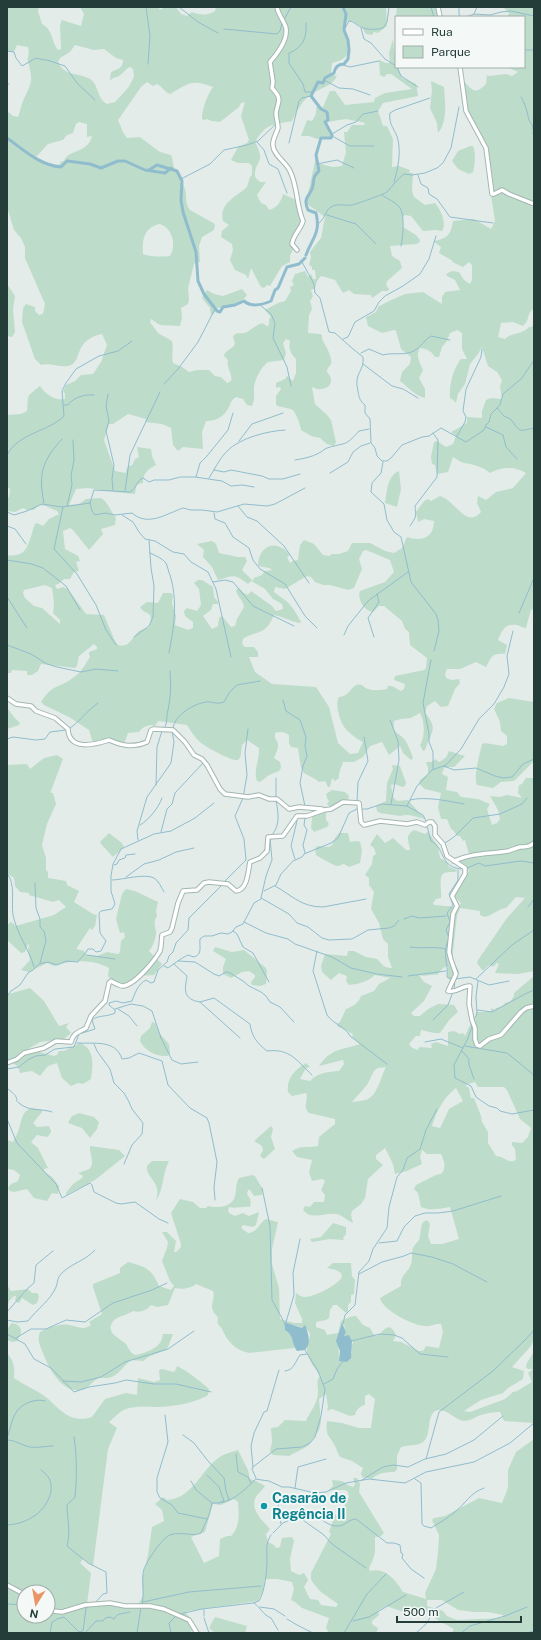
<svg xmlns="http://www.w3.org/2000/svg" width="541" height="1640" viewBox="0 0 541 1640" font-family="'Public Sans',sans-serif">
	<style>
		.green { fill: #bedcca; fill-rule: evenodd }
		.water { fill: #90bdcd }
		.lines { fill: none; stroke-linecap: round; stroke-linejoin: round }
		.stream { stroke: #90bdcd; stroke-width: 1 }
		.river { stroke: #90bdcd; stroke-width: 3 }
		.secondary-casing { stroke: #a3b7b2; stroke-width: 5.5 }
		.secondary { stroke: #fff; stroke-width: 3.5 }
		.culture-dot { fill: #0f9aa8; stroke: #f4f9f7; stroke-width: 1.5 }
		.labels { text-anchor: middle; stroke-width: 3.5; stroke-linejoin: round; paint-order: stroke }
		.culture-label { font-size: 14px; font-weight: bold; fill: #0d838f; stroke: #f4f9f7; text-anchor: start }
	</style>
	<rect width="100%" height="100%" fill="#e4ece9"/>
	<g class="green">
		<path d="M 7,7 L 39,7 L 38,11 L 42,24 C 54,31 50,39 58,50 L 61,49 L 60,25 L 62,20 L 81,26 L 84,14 L 80,7 L 158,7 L 160,10 L 165,7 L 176,7 L 181,14 L 187,16 L 192,12 C 199,15 208,16 215,11 L 216,7 L 386,7 L 387,26 L 378,33 L 374,32 L 372,35 L 366,34 L 361,26 L 357,25 L 353,21 L 347,21 C 339,39 362,56 332,63 L 331,74 L 337,76 C 332,87 319,88 310,95 C 301,102 297,111 292,121 C 273,125 266,123 255,142 C 267,165 254,159 255,177 L 260,182 L 266,182 L 257,195 L 261,203 L 266,205 L 269,210 C 277,208 281,202 283,194 L 298,201 L 297,210 L 303,224 L 303,227 L 296,238 L 294,247 L 290,256 L 290,262 L 282,266 L 270,286 L 267,285 L 264,288 L 261,287 L 251,268 L 248,279 L 246,275 L 235,270 L 230,260 L 233,250 L 232,244 L 221,237 L 222,231 L 229,225 L 223,221 C 218,204 237,196 247,187 L 250,177 L 252,175 L 252,166 L 249,163 L 238,163 L 231,160 L 238,147 L 247,143 L 249,140 L 241,116 L 245,102 L 241,103 L 239,107 L 220,122 L 212,121 L 207,119 L 204,120 L 202,119 C 202,108 207,96 213,87 C 190,79 190,83 170,94 C 164,92 162,86 157,84 L 153,86 L 147,82 L 141,87 L 118,120 L 123,132 L 127,138 L 140,137 L 160,152 L 171,155 C 173,159 173,164 174,167 C 179,174 182,181 185,189 C 187,197 185,204 190,210 L 215,224 L 214,230 L 202,237 L 199,246 L 200,262 L 196,262 L 194,264 L 188,288 L 189,299 L 188,304 L 181,308 L 182,318 L 180,326 L 160,325 L 151,319 L 150,322 L 158,333 L 172,341 C 174,349 171,355 173,363 L 182,367 L 189,372 L 197,370 L 209,370 L 215,376 L 221,377 L 227,383 L 231,381 C 233,373 226,369 228,360 L 224,356 C 224,351 233,349 235,344 L 233,336 L 237,333 C 249,335 251,327 262,323 L 267,326 L 269,325 L 269,319 L 271,317 L 265,310 L 278,303 L 285,301 L 291,291 L 290,287 L 294,285 L 292,281 L 295,274 L 305,271 L 308,277 L 311,274 L 313,279 L 316,279 L 315,270 L 312,270 L 312,267 L 309,265 L 311,257 L 310,252 L 321,238 L 325,217 L 306,203 L 316,157 L 320,164 L 333,167 L 342,166 L 346,152 L 344,132 L 347,132 L 352,125 L 364,125 L 365,123 L 346,119 L 327,122 L 331,137 L 317,139 L 309,136 L 301,136 L 307,120 L 312,121 C 315,117 317,112 316,107 L 323,107 L 330,91 L 335,91 L 345,105 L 374,102 L 375,98 L 385,93 L 412,89 L 391,74 L 387,74 L 384,77 L 380,75 L 379,60 L 386,63 L 390,63 L 389,53 L 393,39 L 396,67 L 398,67 L 402,78 L 416,84 L 418,96 L 383,103 L 378,111 L 383,126 L 387,126 L 393,139 L 392,167 L 399,166 L 410,170 L 409,173 L 413,173 L 412,191 L 414,197 L 425,205 L 435,203 C 441,210 447,223 442,231 L 435,230 L 423,231 L 411,216 L 405,215 L 403,217 L 403,227 L 416,235 L 420,240 L 419,243 L 416,244 L 390,246 L 392,256 L 400,261 L 402,268 L 387,281 L 386,285 L 389,289 L 388,291 L 382,291 L 372,298 L 371,295 L 354,294 L 349,290 L 343,293 L 335,280 L 321,276 L 317,281 L 315,288 L 311,290 L 313,296 L 310,301 L 312,309 L 309,315 L 308,333 L 320,334 L 322,335 L 322,339 C 325,345 333,357 331,364 C 329,367 327,368 327,372 C 334,379 332,388 321,389 C 318,390 315,388 312,387 L 315,404 L 327,415 L 331,420 L 336,442 L 334,446 L 327,444 L 320,438 L 311,436 L 301,430 C 300,424 297,415 293,410 C 287,407 281,408 276,405 L 276,396 L 281,389 L 280,387 L 276,388 L 276,383 L 285,379 L 287,376 L 293,381 L 296,373 L 296,359 C 291,354 288,349 290,341 L 286,339 L 283,343 L 286,353 L 284,360 L 268,362 C 261,367 255,379 254,387 C 254,395 255,399 252,406 L 247,405 L 243,399 L 236,397 C 231,400 231,403 229,407 C 224,417 216,421 206,421 L 202,432 L 203,449 L 183,447 L 178,451 L 173,445 L 171,428 L 162,424 L 145,422 L 146,419 L 128,414 L 113,424 L 109,424 L 104,440 L 115,471 L 126,473 L 127,467 L 132,465 L 135,459 L 139,457 L 137,447 L 151,449 L 152,456 L 156,465 C 147,470 143,473 143,483 L 138,484 L 136,487 L 135,494 L 114,492 L 88,488 L 76,489 L 69,505 L 79,504 L 86,499 L 101,498 C 109,503 110,511 116,518 L 115,525 L 101,529 L 103,534 L 89,550 L 73,530 L 70,528 L 63,531 L 65,549 L 78,556 L 80,561 L 76,562 L 79,571 L 74,572 L 70,579 L 64,579 L 58,584 L 55,585 L 57,589 L 63,587 L 68,589 L 86,614 L 104,615 L 115,641 L 118,645 C 129,648 132,638 138,632 C 141,629 147,629 150,626 C 153,608 146,617 140,607 L 147,602 L 158,603 L 163,593 L 171,593 L 173,595 L 172,603 L 176,616 L 175,625 L 188,630 L 193,628 L 193,622 L 185,616 L 184,611 L 187,608 L 197,611 L 201,605 L 199,589 L 194,583 L 198,580 L 202,580 L 213,587 L 214,597 L 218,602 L 218,604 L 213,604 L 211,610 L 203,616 L 212,629 L 218,626 L 219,618 L 222,616 L 231,627 L 235,626 L 237,619 L 244,607 C 243,599 237,597 236,590 L 239,588 L 244,593 L 248,595 L 251,591 L 272,606 L 276,611 L 283,609 L 282,604 L 273,599 L 265,589 L 253,582 L 251,581 L 248,584 C 234,574 235,575 218,580 L 212,567 L 203,557 L 204,550 L 197,544 L 212,541 L 216,544 L 219,553 L 238,557 L 245,557 L 247,561 L 242,570 L 253,581 L 254,578 L 262,575 L 265,571 L 272,570 L 269,568 L 258,566 C 258,552 268,540 282,548 C 285,549 287,552 290,555 L 287,557 L 290,563 L 293,561 L 298,560 L 300,545 L 304,540 L 314,544 L 323,555 L 329,556 L 332,554 L 339,554 L 348,551 L 352,543 L 370,543 L 385,551 L 394,553 L 402,548 L 407,537 C 421,542 434,538 434,521 L 424,519 L 418,522 L 416,512 L 424,501 L 428,499 L 431,501 L 440,496 C 456,501 466,529 481,512 L 477,503 L 478,496 L 486,500 L 496,492 L 513,488 L 526,473 C 514,466 502,467 490,473 C 483,467 473,464 464,463 C 461,462 456,459 453,457 L 448,472 L 437,474 L 435,465 L 432,464 L 431,457 L 434,442 L 437,441 L 446,447 L 453,444 L 456,436 L 451,432 L 467,423 L 467,417 L 482,418 L 482,411 L 486,400 L 491,398 L 502,399 L 500,386 L 502,380 L 497,372 L 488,366 L 482,347 L 478,354 L 470,364 L 465,384 L 458,394 L 456,403 L 453,400 L 450,398 C 449,385 453,369 461,359 L 467,359 L 462,349 L 462,333 L 457,330 L 450,333 L 447,341 L 442,347 L 439,357 L 435,357 C 431,351 428,349 420,348 C 415,356 420,362 423,370 L 419,378 L 425,389 L 425,398 C 415,396 408,387 400,381 L 402,372 L 410,364 L 411,357 L 401,349 L 396,331 L 394,330 L 382,333 L 368,326 L 366,317 L 376,312 L 378,307 L 387,302 L 405,294 L 423,292 L 442,304 L 442,297 L 445,292 L 460,290 L 455,280 L 447,276 L 446,274 L 452,271 L 459,272 L 464,280 L 470,284 L 472,280 L 472,265 L 469,262 L 463,267 L 452,262 L 453,261 L 439,253 L 441,247 L 433,241 C 447,239 451,235 453,221 L 474,219 L 491,229 L 495,221 L 490,189 L 488,148 L 465,112 L 462,80 C 472,88 473,97 486,84 L 487,75 L 489,76 L 506,74 L 512,76 L 518,72 L 507,67 L 524,67 L 524,50 L 526,49 L 524,48 L 524,17 L 507,17 L 509,13 L 503,7 L 534,7 L 534,307 L 529,314 L 527,321 L 523,326 L 513,322 L 501,323 L 498,337 L 505,339 C 512,332 522,335 529,327 L 531,327 L 534,325 L 534,610 L 531,609 L 526,628 C 523,628 521,626 517,625 C 505,623 502,631 498,640 L 507,645 L 505,654 C 492,653 492,656 486,667 L 476,662 L 460,669 L 447,669 L 445,674 L 446,678 L 452,680 L 459,679 L 460,683 L 455,689 L 448,706 L 441,707 L 435,701 L 427,706 L 425,713 C 439,729 431,732 425,750 L 423,751 L 420,745 C 425,738 425,721 420,713 L 411,718 L 401,719 L 394,721 C 392,735 399,732 405,740 C 408,745 411,751 413,758 L 411,760 L 403,753 L 400,746 L 389,755 L 382,742 L 370,746 L 363,757 L 354,762 L 343,762 C 342,767 338,773 339,778 L 335,781 L 332,778 L 330,787 L 328,787 L 325,781 L 319,782 L 315,779 L 304,773 L 301,768 L 298,748 L 291,747 L 289,743 L 289,735 C 285,732 281,731 275,733 L 275,738 C 281,746 277,750 274,758 L 280,762 L 281,768 L 279,771 L 269,775 L 260,782 L 257,781 C 253,771 260,759 259,748 L 247,740 L 242,745 C 241,749 242,757 238,760 C 233,762 206,747 201,743 C 195,738 191,731 187,725 L 158,721 L 155,726 C 149,724 143,726 139,732 L 128,733 L 124,744 L 110,740 L 93,743 L 89,730 L 69,717 L 44,705 L 41,702 C 53,683 59,689 74,677 C 81,673 86,663 90,657 L 89,654 L 89,652 L 97,649 L 97,647 L 94,644 L 79,656 L 77,666 L 75,668 L 41,664 L 38,671 L 32,675 L 27,675 L 27,671 L 12,670 L 11,673 L 7,673 L 7,555 C 29,559 29,540 35,524 L 37,523 L 43,526 L 49,519 L 59,514 L 57,511 C 51,509 46,505 39,505 L 34,510 L 27,510 L 23,508 L 15,512 L 7,511 L 7,498 L 9,497 L 10,489 L 7,487 L 7,415 L 21,414 L 27,411 C 29,393 25,398 40,386 C 45,394 55,401 65,399 L 65,393 L 63,392 L 66,385 L 75,381 L 81,375 L 93,374 L 101,362 L 107,345 L 102,334 C 74,340 82,360 71,365 C 62,369 51,362 41,365 L 35,359 L 22,322 L 23,308 L 26,304 L 35,307 L 35,311 L 39,315 L 43,314 L 45,304 L 25,258 L 25,247 L 21,238 L 14,230 L 7,207 L 7,111 L 13,116 L 18,117 C 20,112 21,106 23,101 C 31,83 34,82 28,62 C 27,58 30,52 28,47 L 17,45 L 14,52 L 7,52 ZM 75,45 L 94,50 L 104,49 L 116,58 L 123,60 C 123,68 118,69 111,72 L 110,81 C 113,77 115,78 119,76 C 124,73 125,69 130,67 L 133,69 L 134,77 L 128,88 L 115,102 L 107,104 C 96,98 100,86 90,79 C 78,72 65,77 58,62 L 60,58 L 70,52 ZM 79,122 L 87,124 L 87,137 L 92,136 C 87,155 69,148 64,161 L 62,161 L 57,167 L 36,157 L 48,144 L 63,140 L 67,135 L 73,133 L 76,124 ZM 160,224 C 172,228 177,245 170,256 C 161,257 152,257 143,254 C 142,240 144,227 160,224 ZM 366,550 L 390,560 L 394,572 L 385,582 L 360,591 C 357,599 364,611 373,612 L 379,606 L 384,606 L 402,621 L 405,629 L 409,632 L 410,645 L 427,658 L 426,668 L 424,670 L 395,676 L 394,680 L 405,684 L 404,689 L 401,691 L 392,686 L 388,686 L 387,689 C 381,690 374,691 368,689 C 364,688 362,683 357,685 C 350,687 350,696 339,697 C 335,703 339,718 343,725 C 345,730 358,740 363,742 L 358,753 L 350,754 L 338,743 L 329,707 L 316,687 L 272,684 L 255,672 L 249,657 L 258,657 L 258,652 L 254,647 L 245,647 L 242,644 L 243,639 C 250,633 261,634 267,627 C 270,624 272,619 274,615 C 283,617 290,621 299,623 L 301,622 C 297,615 292,605 285,600 C 281,597 278,595 274,592 L 275,587 L 285,589 L 307,576 L 311,577 L 315,582 L 323,585 L 330,585 L 348,590 L 354,588 L 362,569 L 359,559 L 363,551 ZM 45,585 L 52,588 C 53,596 55,604 53,613 L 60,620 L 60,624 L 42,608 L 34,606 L 25,598 L 23,593 L 24,590 Z"/>
		<polygon points="397,7 437,7 439,15 431,17 396,17"/>
		<path d="M 431,81 L 444,87 C 445,101 448,122 438,133 L 437,123 L 430,108 L 432,91 Z"/>
		<path d="M 470,146 L 473,146 C 476,154 475,163 473,172 L 469,174 L 458,169 L 452,161 L 458,151 Z"/>
		<polygon points="7,284 15,296 13,309 15,332 12,337 7,336"/>
		<path d="M 242,289 L 247,295 C 238,307 230,307 216,308 L 214,314 L 211,315 L 210,308 L 202,298 L 207,290 L 214,294 L 223,296 Z"/>
		<path d="M 399,471 L 401,489 L 397,507 L 385,503 C 387,492 387,476 399,471 Z"/>
		<path d="M 509,698 L 534,702 L 534,761 L 514,781 L 501,782 L 493,788 L 477,785 C 473,776 480,754 482,744 L 485,743 L 503,746 L 507,744 L 507,736 L 501,731 L 500,722 L 494,709 L 497,703 Z"/>
		<polygon points="7,707 13,716 20,723 19,725 7,729"/>
		<path d="M 449,751 L 465,756 L 454,767 L 448,767 L 444,768 L 442,774 L 448,777 L 446,790 L 457,792 L 461,797 L 478,799 L 490,804 L 487,809 L 492,825 L 497,823 L 500,819 L 498,810 L 490,796 L 500,797 L 507,795 L 522,798 L 518,793 L 519,785 L 522,784 L 526,778 L 534,778 L 534,971 L 518,974 L 495,973 L 499,964 L 497,963 L 493,967 L 489,965 L 484,970 L 482,970 L 477,963 L 478,960 L 507,918 L 525,898 L 516,897 L 506,908 C 498,909 493,915 485,917 L 480,915 L 480,911 L 460,908 L 457,916 L 453,952 L 453,960 L 459,971 L 457,980 L 449,980 L 448,976 L 448,966 L 443,968 L 437,975 C 430,974 427,977 419,975 L 424,982 L 432,986 L 424,1001 L 411,1013 L 414,1016 L 420,1016 L 428,1009 L 438,1004 L 454,1005 L 458,1012 L 450,1019 L 440,1033 L 434,1033 L 421,1030 L 420,1036 L 416,1036 L 409,1044 L 411,1047 L 417,1050 L 420,1047 L 432,1048 L 431,1044 L 436,1042 L 448,1046 L 448,1032 L 454,1031 L 460,1034 L 463,1033 L 465,1036 L 471,1023 L 476,1020 L 476,1012 L 491,1012 L 491,1008 L 495,1010 L 496,1008 L 502,1007 L 505,1003 L 510,1002 L 514,996 L 514,993 L 534,976 L 534,1343 L 533,1341 L 531,1346 L 512,1367 L 524,1371 L 523,1379 L 508,1388 L 503,1393 L 481,1400 L 464,1411 L 470,1412 L 505,1399 L 513,1392 L 517,1391 L 532,1382 L 528,1373 L 533,1369 L 528,1369 L 526,1367 C 527,1360 533,1356 534,1350 L 534,1423 L 504,1421 L 500,1412 C 494,1412 487,1413 481,1415 C 475,1417 470,1421 464,1421 C 455,1420 444,1406 435,1411 C 426,1418 432,1435 423,1442 C 418,1446 407,1445 401,1447 L 397,1456 L 397,1470 L 394,1472 C 386,1472 377,1473 372,1479 L 362,1477 L 361,1473 L 363,1468 L 352,1461 L 340,1457 C 338,1454 337,1451 336,1448 C 330,1435 325,1438 327,1421 L 342,1423 L 359,1428 L 371,1428 L 375,1399 L 369,1394 L 365,1396 L 365,1405 C 361,1405 355,1411 355,1415 L 350,1416 L 332,1409 L 327,1411 L 328,1407 L 326,1394 L 319,1399 L 321,1422 L 319,1430 L 308,1446 L 289,1456 L 273,1455 L 270,1451 L 272,1442 L 271,1428 L 278,1427 L 285,1420 L 306,1421 C 310,1411 318,1404 318,1391 C 318,1385 316,1381 320,1376 C 315,1368 307,1359 307,1350 C 307,1344 310,1340 310,1334 L 306,1328 L 302,1328 L 298,1326 L 284,1325 L 285,1330 L 293,1337 L 294,1348 L 249,1353 C 235,1350 227,1341 222,1329 C 221,1327 219,1326 218,1324 C 217,1322 218,1320 218,1318 C 216,1314 212,1312 212,1307 C 212,1301 215,1296 213,1291 L 196,1284 C 192,1288 181,1290 175,1288 L 168,1305 L 157,1307 L 151,1305 C 146,1311 140,1313 133,1311 C 127,1316 116,1315 112,1323 C 106,1334 120,1338 126,1344 C 128,1347 130,1352 133,1354 C 137,1357 155,1349 158,1345 C 161,1343 162,1338 163,1334 L 173,1334 L 168,1347 L 166,1350 L 150,1356 L 143,1361 L 131,1360 C 123,1366 119,1376 108,1378 C 105,1379 102,1377 99,1378 C 94,1380 90,1386 84,1389 C 66,1396 51,1373 45,1358 C 42,1350 36,1341 40,1332 C 47,1328 60,1323 69,1325 C 77,1326 83,1331 91,1325 L 89,1322 L 102,1314 L 93,1287 L 93,1284 L 120,1273 L 120,1268 L 128,1262 C 146,1267 151,1268 159,1286 L 171,1290 L 174,1286 L 170,1281 L 162,1261 L 167,1248 L 168,1242 L 162,1232 L 167,1232 L 176,1241 L 174,1252 L 176,1252 L 181,1247 L 181,1244 L 171,1213 L 180,1199 L 193,1202 L 200,1208 L 206,1208 L 208,1206 C 216,1208 229,1208 234,1199 C 237,1193 235,1184 239,1178 L 252,1175 L 255,1176 L 262,1188 L 262,1195 L 254,1196 L 250,1190 L 248,1190 L 247,1194 C 250,1199 252,1200 250,1207 C 242,1206 237,1209 229,1207 L 228,1210 L 229,1213 L 235,1216 L 243,1213 L 249,1216 L 259,1212 L 256,1225 L 253,1227 L 243,1225 L 241,1228 L 248,1233 C 258,1232 259,1223 266,1219 L 278,1222 L 272,1249 L 272,1264 L 279,1288 L 280,1319 L 294,1323 L 302,1323 L 302,1319 L 295,1303 L 296,1293 C 299,1295 301,1297 305,1297 C 314,1297 338,1285 342,1277 L 341,1273 L 336,1270 L 327,1268 L 333,1263 L 351,1263 L 352,1276 L 355,1280 L 354,1294 L 351,1295 L 351,1302 L 348,1305 L 348,1311 L 346,1313 L 337,1305 L 333,1305 L 331,1309 L 330,1309 L 329,1318 L 326,1320 L 316,1322 L 316,1327 L 325,1330 L 327,1335 L 338,1333 L 341,1321 C 346,1319 350,1316 356,1316 L 363,1325 L 370,1328 L 374,1335 L 377,1336 C 385,1330 389,1320 396,1335 L 393,1341 L 401,1342 L 419,1351 L 423,1351 L 426,1346 L 439,1348 L 443,1332 L 441,1324 C 436,1323 431,1327 425,1326 C 414,1326 382,1310 380,1298 L 401,1286 C 400,1275 408,1273 411,1264 C 413,1259 411,1253 413,1248 C 414,1245 417,1243 419,1240 C 421,1235 420,1228 423,1222 L 427,1220 L 430,1224 L 428,1236 L 431,1244 L 442,1244 L 459,1239 L 450,1207 C 440,1209 430,1211 421,1207 L 418,1193 L 414,1189 L 416,1185 C 423,1182 435,1174 441,1174 C 447,1168 444,1161 441,1154 L 427,1154 L 422,1150 L 420,1157 L 422,1164 L 407,1171 L 395,1174 L 393,1164 L 385,1148 L 376,1155 L 376,1159 L 383,1165 L 368,1179 L 365,1198 L 361,1204 L 352,1211 L 351,1215 L 353,1223 C 347,1221 343,1215 336,1214 C 325,1212 312,1221 303,1210 L 305,1206 L 310,1207 L 314,1202 L 324,1202 L 325,1195 L 321,1190 L 325,1181 L 322,1179 L 312,1181 L 309,1172 L 312,1160 L 297,1157 L 292,1151 C 301,1145 308,1148 318,1146 L 319,1137 L 335,1124 L 335,1119 L 309,1113 C 302,1107 309,1100 306,1093 L 292,1096 L 288,1092 C 286,1079 295,1069 306,1063 L 310,1067 L 306,1068 L 300,1079 L 310,1081 C 318,1072 329,1072 339,1071 L 344,1064 L 343,1060 L 319,1066 C 331,1048 342,1050 360,1044 L 352,1037 L 353,1034 L 337,1026 L 338,1023 L 340,1022 L 346,1009 C 353,1006 358,1004 361,996 L 374,991 L 379,984 L 390,978 L 375,975 C 367,982 359,984 349,985 L 346,981 L 347,976 L 339,973 L 331,980 L 322,972 L 321,966 L 325,954 L 347,956 L 348,951 L 354,951 L 366,957 L 377,959 C 382,964 384,968 392,968 L 388,957 L 388,944 L 383,939 L 379,923 L 371,909 L 374,892 L 369,885 L 369,878 L 365,875 L 372,864 L 373,856 L 376,854 L 374,848 L 370,845 L 377,834 L 385,843 L 393,838 L 406,850 L 410,850 C 409,840 404,837 414,830 L 425,834 L 428,832 L 438,846 L 440,858 L 447,862 L 449,867 L 457,870 L 457,871 C 454,873 448,871 444,873 C 438,876 442,893 441,898 L 436,899 L 433,903 L 434,905 L 459,907 L 461,903 L 455,897 L 455,894 L 469,871 L 466,865 L 455,859 L 467,856 L 469,854 L 465,840 L 463,841 L 460,836 L 457,836 L 453,830 L 451,829 L 447,819 L 441,819 L 438,807 L 441,793 L 425,789 L 419,784 L 420,780 L 428,774 L 428,768 L 426,762 L 432,762 L 435,759 L 439,762 C 445,759 447,757 449,751 ZM 386,1067 C 381,1076 378,1094 368,1099 C 364,1101 357,1101 352,1102 L 367,1085 L 374,1071 L 378,1068 ZM 475,1082 L 478,1087 L 504,1087 L 507,1090 L 520,1119 L 531,1128 L 528,1137 L 522,1143 L 512,1142 L 512,1145 L 515,1149 L 516,1159 L 514,1161 C 508,1163 503,1156 496,1156 L 488,1143 L 488,1132 L 482,1122 L 481,1116 L 474,1098 L 471,1098 L 469,1088 L 465,1085 ZM 456,1088 L 463,1101 L 449,1109 L 440,1128 L 432,1126 C 436,1112 444,1097 456,1088 ZM 342,1324 L 344,1325 L 346,1332 L 344,1337 L 349,1335 L 353,1343 L 351,1347 L 352,1353 L 339,1359 L 338,1336 L 341,1331 Z"/>
		<path d="M 57,755 L 63,759 L 51,791 L 51,793 L 53,793 L 56,804 L 47,824 L 42,845 L 46,858 L 46,870 L 48,872 L 48,878 L 66,881 L 67,885 L 79,891 L 74,902 L 93,914 L 97,915 L 95,926 L 92,930 L 90,928 L 76,949 L 84,951 L 87,955 L 97,956 L 107,952 L 118,954 L 120,952 L 121,941 L 125,937 L 124,932 L 120,933 L 116,919 L 122,894 L 126,889 L 135,891 L 158,902 L 156,911 L 157,916 C 153,922 155,925 156,932 C 156,939 153,946 149,951 L 162,964 L 154,975 L 139,976 L 127,985 C 119,984 113,982 108,976 L 109,968 C 92,959 72,960 54,966 L 47,963 L 29,972 L 21,970 L 30,960 L 28,951 L 29,945 L 28,944 L 25,952 L 21,953 L 7,940 L 7,925 L 11,922 L 16,926 L 54,915 L 66,907 L 59,900 L 53,902 L 29,895 L 29,893 L 20,892 L 15,886 L 14,878 L 7,873 L 7,765 L 27,764 L 30,769 L 44,758 Z"/>
		<path d="M 392,765 L 400,766 L 406,783 L 405,786 L 402,787 L 395,784 L 391,785 L 393,797 L 397,801 L 408,800 L 425,819 C 416,817 409,813 400,816 L 380,813 L 377,811 L 376,806 L 386,801 L 387,783 L 393,769 Z"/>
		<path d="M 332,790 L 345,792 L 349,796 L 347,803 C 340,803 332,810 327,804 L 329,801 L 327,798 L 326,794 Z"/>
		<polygon points="313,809 326,811 326,820 329,824 327,827 314,832 311,828"/>
		<polygon points="109,833 122,843 124,847 113,857 101,844 100,842"/>
		<path d="M 339,833 L 348,833 L 350,842 L 357,841 L 360,842 L 362,850 L 360,863 L 349,867 L 344,864 C 342,864 340,866 338,866 C 336,867 319,857 316,855 L 315,849 L 317,846 L 329,847 L 332,845 L 335,838 Z"/>
		<polygon points="215,947 232,952 244,950 266,968 267,971 266,984 260,986 252,985 251,982 255,977 255,975 249,971 242,972 231,978 223,974 223,967 226,959 213,951"/>
		<path d="M 30,988 L 44,1001 L 59,1026 L 69,1023 L 66,1027 L 71,1033 L 64,1039 L 40,1042 L 28,1049 L 27,1054 L 39,1052 L 54,1056 L 57,1055 L 59,1051 L 64,1051 L 80,1043 C 95,1049 93,1065 91,1079 L 83,1084 L 78,1083 L 71,1086 L 62,1078 L 57,1063 L 48,1066 L 40,1076 L 32,1071 L 20,1073 L 18,1067 L 13,1063 L 7,1065 L 7,992 L 9,994 Z"/>
		<path d="M 152,1022 L 155,1023 L 160,1034 L 169,1044 L 170,1053 L 168,1056 C 156,1057 145,1051 140,1041 L 141,1036 L 150,1028 Z"/>
		<path d="M 32,1108 L 42,1110 L 42,1112 L 33,1123 L 37,1127 L 49,1126 L 51,1131 L 50,1134 L 47,1137 L 37,1135 L 31,1142 L 38,1148 L 48,1168 L 44,1169 L 44,1171 L 53,1178 L 59,1186 L 58,1194 L 52,1193 L 47,1201 L 34,1198 L 27,1189 L 14,1192 L 10,1191 L 8,1188 L 11,1184 L 18,1181 L 20,1175 L 14,1170 L 7,1169 L 7,1140 L 13,1142 C 14,1139 16,1137 17,1134 C 22,1124 20,1111 32,1108 Z"/>
		<polygon points="79,1113 94,1117 99,1122 97,1129 90,1138 82,1128 68,1123 72,1116"/>
		<polygon points="271,1126 273,1129 271,1137 275,1149 264,1159 260,1156 263,1150 262,1146 254,1141"/>
		<path d="M 90,1146 L 119,1150 L 125,1156 L 95,1180 L 66,1195 L 66,1193 L 73,1184 L 82,1178 L 83,1176 L 78,1173 C 81,1172 84,1171 87,1170 C 97,1167 89,1153 90,1146 Z"/>
		<path d="M 152,1161 L 169,1161 C 162,1174 164,1189 156,1201 C 157,1197 158,1193 157,1189 C 156,1180 146,1176 147,1166 Z"/>
		<polygon points="333,1223 346,1227 346,1234 343,1238 344,1240 330,1239 312,1242 310,1239 321,1237"/>
		<polygon points="7,1285 11,1291 28,1289 32,1293 37,1293 39,1296 37,1303 33,1305 22,1298 19,1303 18,1303 15,1300 16,1296 14,1296 9,1301 7,1308"/>
		<path d="M 12,1323 C 23,1325 23,1333 17,1341 L 12,1342 L 7,1340 L 7,1329 Z"/>
		<path d="M 7,1353 C 14,1360 15,1369 14,1378 C 24,1385 37,1390 47,1398 C 61,1410 70,1424 92,1417 L 105,1399 L 126,1393 L 137,1395 L 138,1378 L 154,1382 L 160,1380 L 159,1370 L 162,1369 L 173,1372 L 175,1371 L 177,1366 C 189,1372 199,1380 209,1389 L 208,1395 C 196,1403 171,1407 157,1407 C 147,1407 135,1406 126,1409 C 120,1411 114,1418 109,1422 L 117,1428 L 108,1449 L 93,1566 L 83,1559 L 80,1563 L 91,1573 L 87,1604 L 135,1605 L 139,1603 L 143,1596 L 142,1579 L 148,1555 L 152,1527 L 164,1521 L 162,1510 L 155,1504 L 163,1497 L 167,1500 C 195,1498 201,1467 223,1455 C 227,1453 233,1452 238,1450 L 248,1470 L 250,1479 L 256,1481 L 265,1486 C 262,1491 257,1494 255,1499 C 251,1511 263,1521 270,1529 L 266,1534 L 268,1542 L 274,1545 L 276,1548 L 280,1547 L 282,1538 L 292,1537 L 294,1541 L 290,1559 L 291,1571 L 299,1575 L 304,1573 L 308,1580 L 304,1587 L 310,1599 L 318,1600 L 321,1605 L 336,1607 L 338,1604 L 321,1592 L 313,1583 L 311,1579 L 311,1573 L 331,1534 L 329,1532 L 335,1515 L 342,1511 L 349,1497 L 348,1492 L 345,1490 L 329,1490 L 333,1486 L 332,1480 L 342,1481 L 348,1485 L 353,1487 L 355,1484 L 353,1478 L 357,1478 L 360,1484 L 359,1492 L 384,1533 L 381,1536 L 375,1537 C 375,1552 376,1555 369,1568 L 370,1571 C 386,1567 396,1581 403,1592 L 426,1599 L 425,1593 L 436,1569 L 438,1552 L 439,1535 L 432,1520 L 434,1518 L 445,1516 L 479,1498 L 502,1503 L 508,1488 L 508,1470 L 516,1452 L 534,1439 L 534,1633 L 452,1633 L 454,1629 L 439,1621 L 427,1611 L 410,1614 L 386,1606 L 378,1611 L 379,1615 L 372,1621 L 372,1624 L 378,1628 L 376,1633 L 329,1633 L 326,1628 L 329,1618 L 302,1608 L 295,1602 L 291,1600 L 294,1589 L 292,1582 L 277,1579 L 265,1579 L 263,1591 L 258,1601 L 188,1611 L 186,1613 L 196,1626 L 190,1633 L 83,1633 L 83,1631 L 71,1633 L 7,1633 ZM 234,1499 L 238,1502 C 239,1514 240,1527 231,1536 L 227,1536 L 220,1539 L 219,1556 L 204,1563 L 191,1537 L 205,1532 L 213,1504 L 221,1505 ZM 24,1592 L 48,1592 L 48,1616 L 24,1616 ZM 427,1600 L 442,1600 L 458,1610 L 474,1612 L 488,1612 L 503,1615 L 502,1618 L 457,1620 L 447,1616 L 443,1611 L 427,1606 Z"/>
		<polygon points="215,1617 247,1626 245,1633 215,1633 209,1628"/>
	</g>
	<g class="water">
		<path d="M 284,1322 L 302,1328 L 305,1325 L 306,1327 C 308,1335 312,1343 305,1350 L 297,1351 C 290,1341 296,1338 285,1330 Z"/>
		<polygon points="342,1323 346,1332 344,1336 349,1335 352,1341 351,1358 347,1362 339,1361 340,1351 336,1341"/>
	</g>
	<g class="lines">
		<g class="stream">
			<polyline points="146,7 150,36 148,64"/>
			<polyline points="179,7 198,22 218,33"/>
			<polyline points="431,7 434,17"/>
			<polyline points="459,7 459,14 460,17"/>
			<polyline points="474,14 477,7"/>
			<polyline points="466,17 474,14 490,15 501,12 511,11 534,16"/>
			<polyline points="284,20 291,7"/>
			<path d="M 306,23 C 307,38 303,47 289,53 L 289,63 L 303,84 L 305,92 L 312,92"/>
			<polyline points="361,28 364,39 371,43 385,59 396,66"/>
			<polyline points="224,29 277,34 280,31 282,23"/>
			<path d="M 344,30 L 349,21 C 355,22 356,25 361,27 C 367,30 376,30 383,28 L 387,22 L 389,7"/>
			<polyline points="524,50 534,50"/>
			<polyline points="7,51 14,52 16,58 22,66 36,58 44,60 47,60 65,66 77,83 95,100"/>
			<polyline points="340,64 350,67 379,61"/>
			<polyline points="397,67 401,76 418,87"/>
			<polyline points="324,80 339,88 353,89 370,95"/>
			<polyline points="7,83 9,84"/>
			<path d="M 521,97 C 526,105 527,112 529,120 C 530,123 533,124 533,129"/>
			<polyline points="533,132 534,136"/>
			<polyline points="332,134 347,125 356,122 363,114 378,111"/>
			<polyline points="332,136 350,146 374,146"/>
			<polyline points="257,142 264,150 269,164 278,169 287,193"/>
			<polyline points="289,143 299,101 302,98 311,96"/>
			<polyline points="317,164 337,160 354,168"/>
			<polyline points="418,175 421,184 428,188 429,194 437,199 450,217 493,223"/>
			<polyline points="181,179 210,164 224,150 247,145 258,141 277,123"/>
			<path d="M 394,182 C 398,169 401,153 398,140 C 396,130 388,125 390,113 L 395,110 L 430,98"/>
			<path d="M 382,195 C 387,199 396,202 400,208 C 405,215 403,237 401,246"/>
			<polyline points="327,215 356,224 376,244"/>
			<path d="M 318,224 C 326,218 326,209 331,207 C 337,203 345,206 352,205 C 357,204 384,194 387,192 C 393,186 397,179 404,174 L 412,175 L 425,173 L 437,168 L 443,163 L 451,148 L 459,107"/>
			<path d="M 302,262 L 314,284 L 315,293 L 320,298 L 329,332 L 335,333 L 353,349 L 363,357 C 365,371 353,373 358,391 C 359,398 360,401 365,405 L 365,413 L 370,419 L 371,443 L 375,448 L 377,456 L 382,461 L 387,461 L 391,458 L 402,445 L 422,437 L 429,436 L 441,428 L 466,442 L 484,430 L 486,425 L 489,422 L 491,414 L 500,405 L 503,394 L 522,378 L 534,360"/>
			<polyline points="260,305 271,314 275,323 273,338 287,367 291,386"/>
			<polyline points="343,339 348,337 355,322 374,311 379,302 385,296 403,286 420,274 429,259 436,236"/>
			<path d="M 361,353 L 369,349 L 383,355 C 393,352 404,356 414,351 C 421,347 424,340 431,336 L 450,340"/>
			<polyline points="363,364 392,386 403,389 418,398"/>
			<polyline points="164,384 178,369 198,342 215,309"/>
			<polyline points="108,394 106,406 109,421 106,431 114,465 112,479 113,490"/>
			<path d="M 64,405 L 68,405 C 74,397 85,394 94,395"/>
			<path d="M 497,408 C 500,411 502,414 504,416 C 507,418 511,418 512,421 C 521,433 519,431 534,428"/>
			<polyline points="486,427 503,435 506,447 517,459"/>
			<polyline points="457,436 465,422 466,417 463,411 466,389 481,357 482,349"/>
			<polyline points="239,441 252,424 283,413"/>
			<path d="M 7,455 C 18,433 48,432 64,416 L 62,391 L 66,383 L 76,369 L 99,356 L 118,351 L 132,341"/>
			<path d="M 295,460 C 302,459 312,457 319,453 C 322,452 324,449 327,448 C 345,442 344,448 359,431 L 369,429"/>
			<polyline points="383,462 381,473 372,483 371,492 384,504 387,520 394,532 401,537 411,582 436,614 438,620 439,631 434,651"/>
			<polyline points="214,470 224,472 231,470 262,476 269,479 283,479 300,474"/>
			<polyline points="330,473 348,462 353,452 361,446 370,443"/>
			<polyline points="196,477 200,463 207,456 228,430 233,413"/>
			<path d="M 209,478 C 215,469 219,459 227,451 C 240,438 267,431 285,430"/>
			<polyline points="125,491 130,455 160,392"/>
			<path d="M 44,503 C 38,474 42,461 62,439"/>
			<path d="M 90,503 L 92,511 L 95,515 L 105,513 L 115,515 L 132,513 C 148,527 166,514 183,508 L 191,510 L 202,510 L 217,512 L 244,504 L 267,506 L 275,504 L 305,488"/>
			<path d="M 90,503 L 94,490 L 130,492 C 136,489 137,480 143,478 L 149,482 L 154,480 L 169,480 L 180,477 L 195,477 L 222,481 L 231,486 L 242,485 L 254,487"/>
			<polyline points="67,506 72,485 71,476 74,460 73,440"/>
			<polyline points="238,506 247,517 257,521 284,546 309,583"/>
			<polyline points="63,507 54,549 77,574 96,605 106,630 116,645"/>
			<polyline points="7,512 14,515 27,511 42,504 62,507 90,503"/>
			<polyline points="214,513 215,519 225,523 233,537 249,548 253,560 260,569 285,584 305,616 317,628"/>
			<polyline points="122,515 133,522 139,532 145,539 155,541 173,552 184,554 191,562 208,572 216,589 231,657"/>
			<polyline points="7,526 15,529 26,544"/>
			<path d="M 410,526 C 417,516 416,516 415,506 L 437,477 L 438,440 L 433,433"/>
			<path d="M 150,553 C 156,556 162,558 166,563 C 168,567 168,571 170,575 C 178,601 174,626 169,653"/>
			<polyline points="7,560 32,564 43,568 66,586 80,610"/>
			<polyline points="213,582 225,580 233,582 253,606 294,626"/>
			<polyline points="7,597 27,628"/>
			<polyline points="519,613 534,578"/>
			<polyline points="344,635 348,626 368,601 408,572"/>
			<polyline points="134,637 149,626 153,617 154,586 151,568 149,540"/>
			<polyline points="374,637 368,618 379,602 377,594"/>
			<polyline points="7,645 31,654 47,664 57,667 81,672 96,669 118,671"/>
			<polyline points="431,660 423,703 429,734 429,742 433,752 433,769"/>
			<polyline points="283,700 286,711 300,720 306,737 305,746 307,756 303,766 300,783 305,806"/>
			<polyline points="390,720 398,741 399,760 391,804"/>
			<path d="M 173,728 C 175,715 193,704 206,702 C 213,701 216,705 224,702 L 229,693 L 237,685 L 260,681"/>
			<path d="M 69,729 C 80,722 87,710 98,703"/>
			<path d="M 164,729 C 168,722 166,717 168,710 C 171,694 171,687 170,671"/>
			<polyline points="7,739 13,737 36,740 45,739 50,732 66,730"/>
			<polyline points="444,766 454,770 476,768 495,776 503,778 512,777 523,764 534,759"/>
			<polyline points="156,785 157,747 162,731"/>
			<polyline points="276,798 276,778"/>
			<path d="M 410,800 C 425,796 448,801 464,804"/>
			<polyline points="357,802 358,782 368,761 364,737"/>
			<polyline points="407,806 417,786 432,770 446,765 461,749 479,719 494,704 504,687 509,674 507,656 513,631"/>
			<polyline points="360,809 367,809 382,804 407,806 423,815 427,823"/>
			<polyline points="305,818 304,825 307,830 303,845 305,853"/>
			<path d="M 140,825 C 149,820 159,807 162,798"/>
			<path d="M 427,826 L 431,841 C 447,850 439,869 464,869"/>
			<polyline points="161,832 167,809 172,804 175,793 204,762"/>
			<path d="M 272,835 C 281,824 278,813 276,800"/>
			<polyline points="138,840 137,831 147,797 171,763 174,742 172,731"/>
			<polyline points="445,843 454,837 473,818 500,814 522,804 527,798"/>
			<polyline points="295,859 291,846 297,821"/>
			<polyline points="114,865 117,864 119,860 125,858 126,855 135,854"/>
			<polyline points="467,868 479,863 485,866 521,861 534,863"/>
			<path d="M 7,873 C 16,885 11,901 13,915 C 17,934 29,949 34,967"/>
			<polyline points="126,877 144,864 159,860 176,852 194,848"/>
			<path d="M 112,880 C 122,880 145,873 154,878 C 159,881 161,887 164,892"/>
			<polyline points="224,882 246,860 244,839 235,816 243,798 247,775 245,753 248,729"/>
			<polyline points="35,883 36,908 40,919 40,927 44,931 46,941 40,963"/>
			<path d="M 275,886 C 293,896 301,907 323,907 L 366,899"/>
			<polyline points="264,891 276,885 281,874 293,861 302,857 304,854 331,843 338,838 349,813 357,809"/>
			<polyline points="261,898 289,914 297,923 308,927 322,938 329,940 352,939 368,930 389,928 394,926 399,920"/>
			<polyline points="261,898 266,876 272,860 270,838"/>
			<polyline points="528,907 534,899"/>
			<polyline points="404,919 412,916 419,918 446,916"/>
			<polyline points="244,922 266,933 288,939 295,944 332,957 351,968 377,974 402,977"/>
			<polyline points="233,931 237,934 243,947 253,953 269,982"/>
			<path d="M 410,947 C 422,949 435,946 446,949"/>
			<path d="M 317,951 L 313,971 L 327,1015 C 333,1024 346,1027 350,1036 L 387,1064"/>
			<polyline points="87,955 115,959"/>
			<polyline points="178,961 195,962 214,974 219,976 226,972 230,973 243,981 249,986 261,992 266,996 270,1002 280,1007 294,1022"/>
			<path d="M 174,964 L 187,976 C 185,989 182,999 200,1002 L 240,1038"/>
			<path d="M 164,966 L 168,968 C 175,963 180,959 188,955 L 194,957 C 203,954 199,947 200,939 L 204,936 L 212,936 L 221,933 L 228,934 L 232,932 L 236,927 L 243,924 L 254,903 L 261,899"/>
			<polyline points="408,976 446,971"/>
			<path d="M 452,979 L 447,977 C 449,961 441,955 449,938 L 446,930 L 450,922 L 447,913 L 453,905 L 449,894 L 458,880 L 458,870"/>
			<polyline points="455,979 470,977 489,985 509,981"/>
			<polyline points="476,979 512,945 534,930"/>
			<polyline points="454,990 455,979"/>
			<path d="M 7,996 L 11,991 L 20,985 L 28,973 L 33,970 L 39,964 L 48,962 L 57,965 L 66,961 L 78,962 C 81,957 85,955 88,949 L 93,949 L 96,952 L 101,951 L 106,941 L 100,933 L 99,913 L 101,911 L 112,909 L 115,904 L 111,891 L 111,876 L 113,864 L 121,849 L 154,834 L 171,831 L 195,818 L 214,803"/>
			<path d="M 200,1002 L 214,998 L 250,1024 C 252,1037 257,1043 267,1051 C 290,1048 297,1061 312,1075"/>
			<polyline points="115,1009 131,1004 143,1006 152,1011 161,1038 172,1060 181,1064 198,1062"/>
			<polyline points="118,1009 129,1016 137,1026"/>
			<path d="M 115,1010 L 109,1005 L 109,1003 L 116,1001 L 123,1003 L 132,1001 C 135,993 138,984 146,980 L 151,983 L 154,982 L 158,970 L 167,962 L 169,956 L 173,952 L 176,943 L 188,930 L 189,918 L 221,886"/>
			<polyline points="477,1010 492,1012 525,994 534,990"/>
			<polyline points="433,1020 448,1005 453,992"/>
			<polyline points="474,1021 477,1013 476,997 478,981"/>
			<polyline points="473,1024 468,1038 454,1065 455,1078 471,1086 476,1097 489,1106 497,1108 500,1111 512,1114 534,1110"/>
			<polyline points="425,1042 441,1039 463,1048"/>
			<path d="M 77,1043 C 93,1044 116,1039 122,1059 L 129,1058 L 139,1053 L 162,1061 L 168,1085 L 190,1108 L 207,1118 L 209,1123 L 217,1162 L 214,1187 L 215,1200"/>
			<polyline points="94,1044 97,1051 110,1069 114,1083 124,1093 129,1102 132,1109 143,1123 142,1134 132,1145 124,1164"/>
			<polyline points="465,1046 507,1053 534,1075"/>
			<polyline points="462,1051 469,1059 469,1065 474,1079"/>
			<path d="M 7,1069 L 19,1067 L 29,1059 L 36,1056 L 45,1055 L 55,1049 L 74,1047 L 79,1034 L 95,1029 L 92,1020 C 98,1015 107,1017 115,1013 L 115,1010"/>
			<path d="M 7,1088 C 10,1091 15,1094 16,1097 C 18,1101 15,1100 19,1103 C 29,1112 41,1108 52,1112"/>
			<polyline points="7,1119 17,1143 56,1184 62,1198 90,1183 92,1185 94,1192 116,1203 121,1204 135,1202 159,1219 168,1223"/>
			<polyline points="262,1188 270,1226 272,1300 284,1322"/>
			<polyline points="379,1243 397,1241 404,1227 415,1216 425,1213 438,1213 453,1211 501,1196"/>
			<polyline points="359,1274 382,1262 404,1256 411,1253 432,1257 453,1264 487,1282"/>
			<polyline points="7,1312 27,1289 34,1283 36,1265 53,1251"/>
			<path d="M 7,1320 L 17,1322 L 28,1321 C 37,1309 50,1301 56,1287 C 58,1282 57,1277 62,1273 C 72,1263 85,1261 95,1250"/>
			<polyline points="286,1322 294,1295 293,1273 300,1239"/>
			<polyline points="343,1324 345,1315 355,1305 359,1272 369,1261 373,1249 387,1228 389,1207 397,1177 403,1170 407,1158 420,1149 426,1130 437,1109"/>
			<polyline points="7,1334 25,1344 34,1359 51,1368 74,1392 89,1387 115,1383 126,1380 154,1384 176,1384 211,1392"/>
			<polyline points="16,1338 31,1329 46,1329 66,1320 85,1322 113,1303 152,1290 167,1283"/>
			<polyline points="351,1341 380,1334 394,1335 402,1338 420,1354 448,1357"/>
			<path d="M 285,1371 C 294,1370 295,1362 300,1355 L 307,1354"/>
			<polyline points="63,1381 81,1382 101,1377 125,1362 168,1349 194,1331"/>
			<polyline points="324,1384 333,1379 337,1369 343,1361"/>
			<polyline points="165,1415 168,1442 157,1478 157,1492 160,1498 172,1505 178,1513 207,1519"/>
			<polyline points="183,1435 194,1443 208,1461 224,1478 226,1491 229,1500"/>
			<path d="M 74,1437 C 77,1457 77,1477 75,1497 L 67,1505 C 67,1520 71,1530 67,1546 L 88,1563 L 106,1572 L 107,1593 L 103,1594 L 95,1603"/>
			<path d="M 7,1438 C 10,1431 12,1417 17,1411 C 23,1403 36,1398 45,1401"/>
			<path d="M 7,1440 C 14,1440 20,1444 26,1446 C 35,1449 44,1446 53,1446"/>
			<polyline points="236,1454 238,1472 248,1477 251,1483"/>
			<polyline points="426,1459 439,1412 493,1371 525,1340 534,1330"/>
			<polyline points="253,1467 276,1449 302,1447 310,1443 315,1437 321,1416 325,1389 318,1371 305,1350"/>
			<polyline points="207,1475 219,1487 224,1501 219,1503"/>
			<polyline points="256,1478 252,1469 253,1467 251,1446 254,1433 264,1412 267,1411 279,1370"/>
			<polyline points="255,1479 269,1481 282,1487 289,1487 315,1493 326,1492 346,1483 369,1479 405,1483 426,1472 474,1462 510,1443 534,1423"/>
			<path d="M 415,1479 L 421,1483 L 422,1524 L 424,1526 L 431,1528 C 439,1523 448,1518 455,1512 C 466,1503 470,1493 484,1488"/>
			<polyline points="362,1480 383,1467 393,1465 408,1467 425,1459 446,1454 474,1440 503,1416"/>
			<polyline points="191,1481 196,1490 212,1503"/>
			<polyline points="295,1488 298,1467 326,1459"/>
			<path d="M 213,1503 C 231,1504 242,1492 255,1480"/>
			<polyline points="278,1503 281,1524"/>
			<polyline points="300,1518 324,1535 332,1544 366,1568"/>
			<path d="M 7,1525 C 27,1524 47,1512 51,1491 C 52,1481 49,1476 41,1470"/>
			<path d="M 273,1533 L 283,1523 L 296,1517 C 302,1518 308,1515 315,1517 C 323,1519 329,1527 338,1526 C 345,1526 349,1519 356,1519 L 387,1543 L 394,1543 L 400,1545 L 401,1553 L 403,1554 L 402,1558 L 411,1569 L 424,1578"/>
			<polyline points="143,1602 189,1592 261,1586"/>
			<path d="M 254,1603 C 261,1608 263,1615 271,1618 L 278,1630"/>
			<polyline points="7,1604 24,1605"/>
			<path d="M 142,1604 C 145,1592 141,1580 144,1569 C 147,1561 162,1538 170,1535 C 180,1531 193,1537 201,1533 L 209,1515 L 212,1503"/>
			<polyline points="260,1607 274,1609 285,1616"/>
			<polyline points="204,1610 204,1616"/>
			<path d="M 180,1614 L 202,1609 L 253,1603 L 259,1601 C 265,1591 267,1571 267,1560 C 267,1551 265,1544 271,1535"/>
			<polyline points="204,1618 209,1633"/>
			<polyline points="57,1619 64,1617 80,1633"/>
			<polyline points="287,1619 297,1625 313,1633"/>
			<polyline points="353,1621 369,1617 406,1595"/>
			<polyline points="79,1632 83,1631 86,1608 88,1607"/>
			<polyline points="50,1633 52,1622 56,1620"/>
			<path d="M 85,1633 L 96,1621 L 103,1621 L 105,1618 L 110,1617 L 114,1619 C 118,1612 124,1614 130,1612"/>
			<polyline points="137,1633 141,1607"/>
			<polyline points="171,1633 169,1623 176,1616"/>
			<polyline points="344,1633 367,1594 386,1574"/>
			<polyline points="416,1633 426,1624 436,1608 464,1592"/>
			<polyline points="461,1633 470,1626 505,1616 527,1607"/>
			<polyline points="526,1633 534,1631"/>
		</g>
		<g class="river">
			<path d="M 7,138 C 24,150 39,165 61,167 L 67,161 L 90,164 L 101,168 L 118,161 L 125,161 L 145,170 L 165,173 L 171,168"/>
			<path d="M 149,170 L 157,165 L 177,171 L 182,181 L 181,200 L 183,212 L 196,252 L 198,281 L 204,294 L 217,311 L 220,312 L 223,307 L 235,305 L 244,301 C 252,308 262,305 271,301 L 275,290 L 278,288 L 287,267 L 299,264 L 305,258"/>
			<path d="M 306,255 C 312,238 321,233 316,213 L 308,210 C 303,198 308,198 312,189 C 315,182 311,178 319,171 L 316,155 L 321,138 L 331,138 L 332,135 L 325,122 L 328,120 L 327,112 L 321,109 L 311,96 L 318,82 L 323,83 L 325,78 L 334,73 C 335,67 338,64 344,64 L 348,59 L 349,50 L 348,40 L 344,30 L 346,14 L 343,7"/>
		</g>
		<defs>
			<g id="secondary">
				<path d="M 277,7 C 278,15 284,20 286,28 C 288,39 277,54 270,62 L 273,82 L 272,88 C 283,100 278,100 276,113 C 276,118 278,123 278,128 C 276,135 272,139 273,146 C 274,156 286,162 290,171 C 298,187 296,205 303,221 C 301,229 293,235 292,244 L 297,250"/>
				<polyline points="438,7 440,17"/>
				<polyline points="460,67 466,111 486,148 492,194 494,194 502,190 509,194 534,204"/>
				<path d="M 7,698 L 16,704 L 31,706 L 36,711 L 55,718 L 68,729 C 69,751 94,745 109,740 C 123,746 133,748 147,742 L 151,730 L 154,729 L 173,730 L 185,742 L 194,755 L 202,759 L 207,765 L 220,789 L 225,794 L 248,797 L 259,795 L 269,799 L 277,799 L 289,809 L 299,807 L 322,809"/>
				<path d="M 454,861 C 471,853 489,854 508,851 C 512,850 516,848 520,847 C 526,846 529,848 534,843"/>
				<path d="M 7,1063 L 17,1059 L 24,1053 L 44,1048 L 56,1041 L 71,1042 C 73,1033 79,1032 86,1028 L 91,1016 L 105,1001 L 109,983 L 111,981 C 115,983 119,986 123,986 C 135,985 155,960 160,951 C 162,945 161,940 162,935 L 170,932 L 172,928 L 178,903 L 183,891 L 197,890 L 204,883 L 209,882 L 228,884 L 236,891 C 248,890 248,870 250,862 L 260,858 L 267,851 L 268,837 L 283,836 L 297,816 L 307,816 L 324,810 L 331,809 L 343,802 L 359,803 L 361,822 L 364,825 L 380,821 L 407,824 L 417,822 L 425,825 L 429,822 L 432,822 L 435,826 L 435,835 L 443,844 L 447,856 L 465,868 L 465,874 L 452,896 L 457,906 L 453,914 L 449,952 L 451,960 L 456,974 L 448,991 C 456,994 462,985 470,986 L 469,1004 L 472,1020 L 475,1028 L 475,1039 L 477,1045 L 480,1046 L 489,1039 L 501,1035 L 521,1012 L 526,1008 L 534,1006"/>
				<polyline points="7,1585 24,1594"/>
				<polyline points="48,1609 53,1611 62,1612 85,1605 110,1603 125,1606 150,1606 164,1609 189,1620 197,1633"/>
			</g>
		</defs>
		<use href="#secondary" class="secondary-casing"/>
		<use href="#secondary" class="secondary"/>
	</g>
	<circle class="culture-dot" cx="264" cy="1506" r="4"/>
	<g class="labels">
		<g class="culture-label">
			<text x="272" y="1503">Casarão de<tspan x="272" dy="16">Regência II</tspan></text>
		</g>
	</g>
	<rect width="541" height="1640" fill="none" stroke="#243d39" stroke-width="16"/>
	<rect x="395" y="16" width="130" height="52" fill="#f4f9f7" stroke="#a1aeab"/>
	<rect x="403" y="29" width="20" height="6" fill="#ffffff" stroke="#a1aeab"/>
	<text x="431" y="36" font-size="12" fill="#243d39">Rua</text>
	<rect x="403" y="46" width="20" height="12" fill="#bedcca" stroke="#a1aeab"/>
	<text x="431" y="56" font-size="12" fill="#243d39">Parque</text>
	<g transform="translate(36 1604) rotate(191)"><circle r="19" fill="#f4f9f7" stroke="#a1aeab"/>
	<path d="M0-3L7 15L0 10L-7 15Z" fill="#e99565"/>
	<text y="-6" font-size="11" font-weight="bold" text-anchor="middle" fill="#243d39">N</text>
	</g>
	<path d="M397 1616v6h124v-6" fill="none" stroke="#243d39" stroke-width="2"/>
	<text x="403" y="1616" font-size="12" fill="#243d39" stroke="#f4f9f7" stroke-width="3" paint-order="stroke">500 m</text>
</svg>
